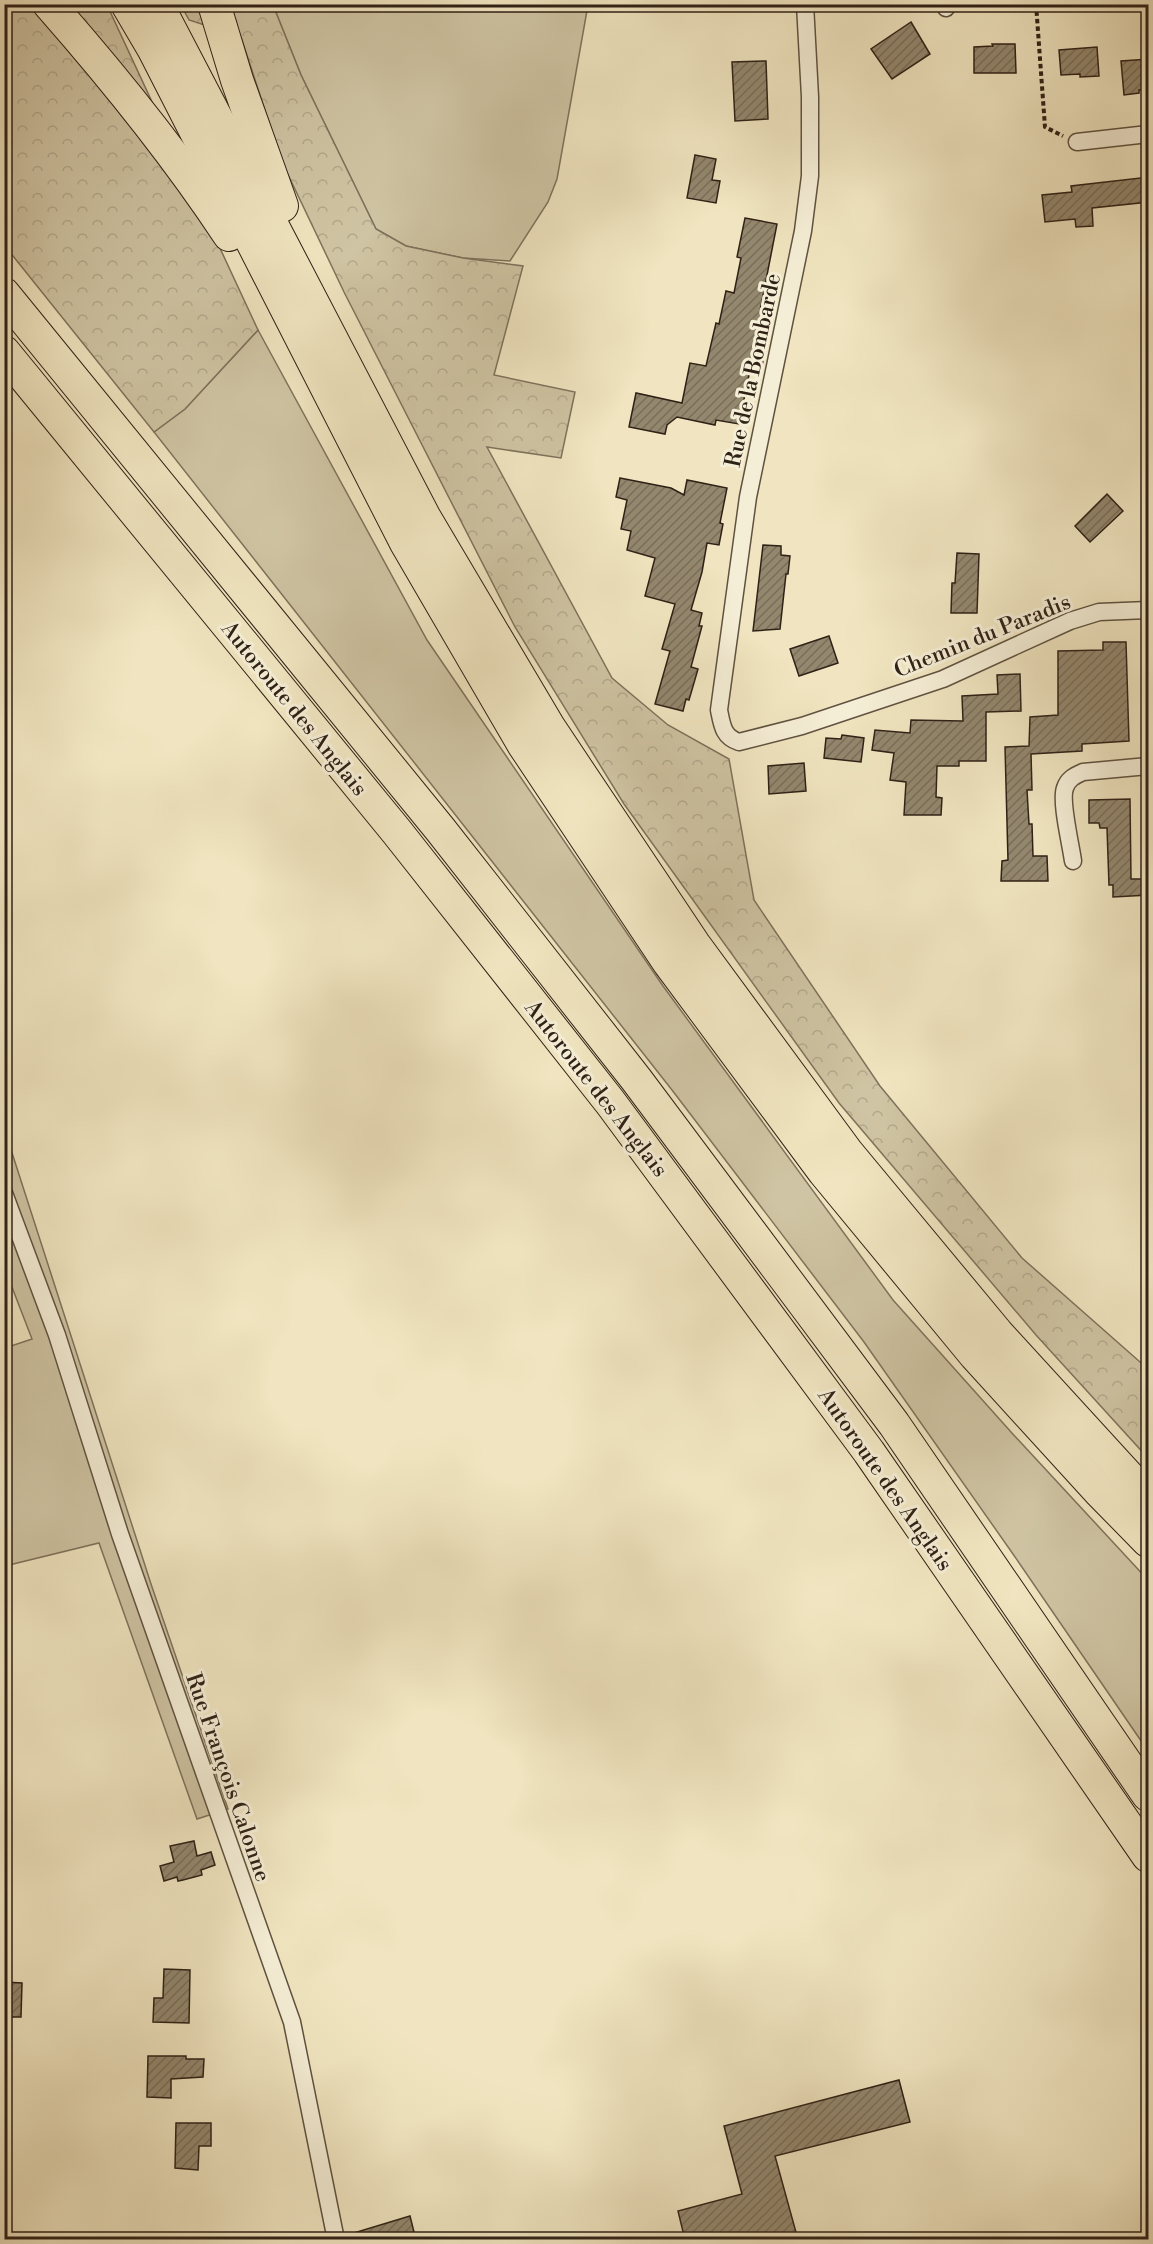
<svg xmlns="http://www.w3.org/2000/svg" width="1153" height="2244" viewBox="0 0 1153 2244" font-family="'Libre Bodoni',serif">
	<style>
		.grass { fill: #cfc4a3; stroke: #7f725c; stroke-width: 1.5 }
		.forest { fill: url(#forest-crowns); stroke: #7f725c; stroke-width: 1.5 }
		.building { fill: url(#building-hatch); stroke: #2f2116; stroke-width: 1.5 }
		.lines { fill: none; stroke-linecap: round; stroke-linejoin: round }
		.street-casing { stroke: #5f5240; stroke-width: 19 }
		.highway-casing { stroke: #2f2116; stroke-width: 34 }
		.path { stroke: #2f2116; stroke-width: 4; stroke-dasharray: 4.5 3; stroke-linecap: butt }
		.street { stroke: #f5eed6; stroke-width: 16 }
		.highway { stroke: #f0e5c0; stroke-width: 32 }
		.labels { text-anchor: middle; stroke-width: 6; stroke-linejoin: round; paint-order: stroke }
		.street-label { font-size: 22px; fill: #2f2116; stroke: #f5eed6 }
	</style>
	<defs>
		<pattern id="forest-crowns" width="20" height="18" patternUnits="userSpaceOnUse" patternTransform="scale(1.5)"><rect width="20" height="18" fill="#cfc4a3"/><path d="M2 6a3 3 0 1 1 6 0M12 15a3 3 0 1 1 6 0" fill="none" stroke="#b2a88c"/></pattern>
		<pattern id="building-hatch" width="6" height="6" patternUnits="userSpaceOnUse" patternTransform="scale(1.5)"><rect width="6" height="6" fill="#93876e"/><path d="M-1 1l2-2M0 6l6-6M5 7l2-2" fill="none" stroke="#786e59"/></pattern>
	</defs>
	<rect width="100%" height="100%" fill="#f0e5c0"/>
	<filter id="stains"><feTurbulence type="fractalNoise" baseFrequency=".00333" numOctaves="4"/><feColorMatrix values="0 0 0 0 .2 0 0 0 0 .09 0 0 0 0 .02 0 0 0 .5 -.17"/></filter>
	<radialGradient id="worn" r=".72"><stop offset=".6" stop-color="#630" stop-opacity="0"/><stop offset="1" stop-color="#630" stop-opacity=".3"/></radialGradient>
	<g class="grass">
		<polygon points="273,5 588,5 557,179 548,202 510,261 463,258 406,246 376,229 301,75"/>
		<polygon points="258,330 427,640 663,986 893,1300 1011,1432 1148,1580 1148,1751 1013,1554 864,1342 672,1090 154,432 185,409"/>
		<polygon points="4,1128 151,1584 228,1809 197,1819 99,1543 5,1566 5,1348 32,1339 5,1269"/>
	</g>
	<g class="forest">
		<polygon points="5,5 107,5 258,330 185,409 154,432 5,246"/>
		<polygon points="181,5 273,5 301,75 376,229 406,246 463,258 523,266 494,375 575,392 561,458 487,447 612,678 668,725 729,759 754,900 880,1086 1022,1258 1148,1369 1148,1458 1036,1335 839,1103 624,804 515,627 344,292 282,162 241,37 189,20"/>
	</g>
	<g class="building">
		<polygon points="911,22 930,54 892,79 871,49"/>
		<polygon points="992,44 1015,44 1016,73 974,73 974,47 993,46"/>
		<polygon points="1097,47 1099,76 1080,77 1080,74 1061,75 1059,50"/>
		<polygon points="1149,59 1149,89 1139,90 1139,93 1124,95 1121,61"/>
		<polygon points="766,61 768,119 735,121 732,62"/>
		<polygon points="695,155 716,159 712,180 720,181 716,203 687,198"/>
		<polygon points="1149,177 1149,202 1092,208 1093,226 1076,227 1075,219 1045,222 1042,195 1072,192 1071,186"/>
		<polygon points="745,218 777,224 760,311 771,313 765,342 766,343 761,372 750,370 739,424 716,420 715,425 677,417 667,425 665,434 629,427 636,393 682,403 690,363 706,366 716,323 719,324 726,291 734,293 741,258 737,257"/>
		<polygon points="620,478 671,488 684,495 687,480 727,488 720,523 723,524 719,545 707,543 702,572 691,610 702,613 699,626 702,626 691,667 698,669 689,700 686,699 683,711 655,704 670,651 662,649 675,604 645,596 655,558 627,550 631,531 621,529 627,500 616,497"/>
		<polygon points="1107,494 1123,511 1090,542 1075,526"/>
		<polygon points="763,545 781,546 781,555 790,556 788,574 786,574 780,629 753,631"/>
		<polygon points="957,553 979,554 977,613 951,613 952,583 955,583"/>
		<polygon points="829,636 838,663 799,676 790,649"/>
		<polygon points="1103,642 1126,642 1129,741 1082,744 1082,751 1031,754 1032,790 1027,790 1029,824 1032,824 1033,856 1047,856 1048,881 1001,881 1002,861 1008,860 1005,747 1029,746 1030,717 1058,715 1058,651 1103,650"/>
		<polygon points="1020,674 1021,711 986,712 986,761 959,761 959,766 937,766 936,797 942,798 941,815 904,815 906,782 890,780 894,753 872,750 875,730 910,733 911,720 963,721 962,696 998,694 997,675"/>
		<polygon points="842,735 864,738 861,762 824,758 826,738 841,739"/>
		<polygon points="804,763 806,791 769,794 768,766"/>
		<polygon points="1130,799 1131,879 1149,879 1149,895 1113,897 1113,885 1109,885 1107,828 1100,828 1099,823 1089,823 1089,800"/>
		<polygon points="194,1841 197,1856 211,1852 215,1865 201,1870 202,1875 183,1880 178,1881 177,1877 164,1881 160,1866 174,1862 170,1846"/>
		<polygon points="164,1969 190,1970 189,2023 153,2022 154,1998 163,1998"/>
		<polygon points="4,1982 22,1983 21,2017 4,2017"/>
		<polygon points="148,2056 186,2056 186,2059 204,2059 203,2077 171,2079 171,2098 147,2097"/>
		<polygon points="899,2080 910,2122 775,2156 797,2236 783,2240 685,2240 678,2211 742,2194 724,2126"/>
		<polygon points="176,2123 211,2123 211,2146 199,2146 198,2170 175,2168"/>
		<polygon points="410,2216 414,2232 390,2240 347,2240 347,2235"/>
	</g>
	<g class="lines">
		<defs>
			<g id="street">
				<path d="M 805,4 L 810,97 L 810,176 L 803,231 L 748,497 L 719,710 C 722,725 723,737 739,742 L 802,726 L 943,679 L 1070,621 L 1099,612 L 1148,610"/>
				<polyline points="945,4 946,8"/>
				<polyline points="1077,142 1148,134"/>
				<path d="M 1073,861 C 1071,845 1060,801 1065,788 C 1068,779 1074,776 1083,772 L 1148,766"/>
				<polyline points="4,1193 57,1335 120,1534 292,2022 336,2240"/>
			</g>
			<g id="highway">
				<path d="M 49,4 C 114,78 175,153 229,235"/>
				<polyline points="127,4 154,50 406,543 523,744 669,963 824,1172 975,1355 1099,1491 1148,1541"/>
				<polyline points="157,4 425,518 549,727 694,944 847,1152 998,1334 1148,1498"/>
				<polyline points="214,4 237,80 282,206"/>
				<polyline points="4,294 440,829 636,1079 894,1424 1148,1795"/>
				<polyline points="4,352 397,832 610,1102 869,1452 1148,1856"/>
			</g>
		</defs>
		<use href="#street" class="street-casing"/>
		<use href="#highway" class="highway-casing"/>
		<polyline class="path" points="1036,4 1045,127 1063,136"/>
		<use href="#street" class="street"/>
		<use href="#highway" class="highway"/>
	</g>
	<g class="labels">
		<g class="street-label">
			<text transform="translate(752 370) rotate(-78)" y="8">Rue de la Bombarde</text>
			<text transform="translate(982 635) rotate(-22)" y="8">Chemin du Paradis</text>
			<text transform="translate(295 708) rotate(51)" y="8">Autoroute des Anglais</text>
			<text transform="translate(597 1088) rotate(52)" y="8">Autoroute des Anglais</text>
			<text transform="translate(886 1479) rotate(55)" y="8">Autoroute des Anglais</text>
			<text transform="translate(229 1777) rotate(71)" y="8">Rue François Calonne</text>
		</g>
	</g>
	<rect width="1153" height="2244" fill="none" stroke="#f0e5c0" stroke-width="24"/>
	<rect x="6" y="6" width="1141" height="2232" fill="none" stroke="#2f2116" stroke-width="3"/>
	<rect x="12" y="12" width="1129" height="2220" fill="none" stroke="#2f2116" stroke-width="1.5"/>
	<rect width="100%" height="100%" filter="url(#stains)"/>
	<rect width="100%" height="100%" fill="url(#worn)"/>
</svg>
